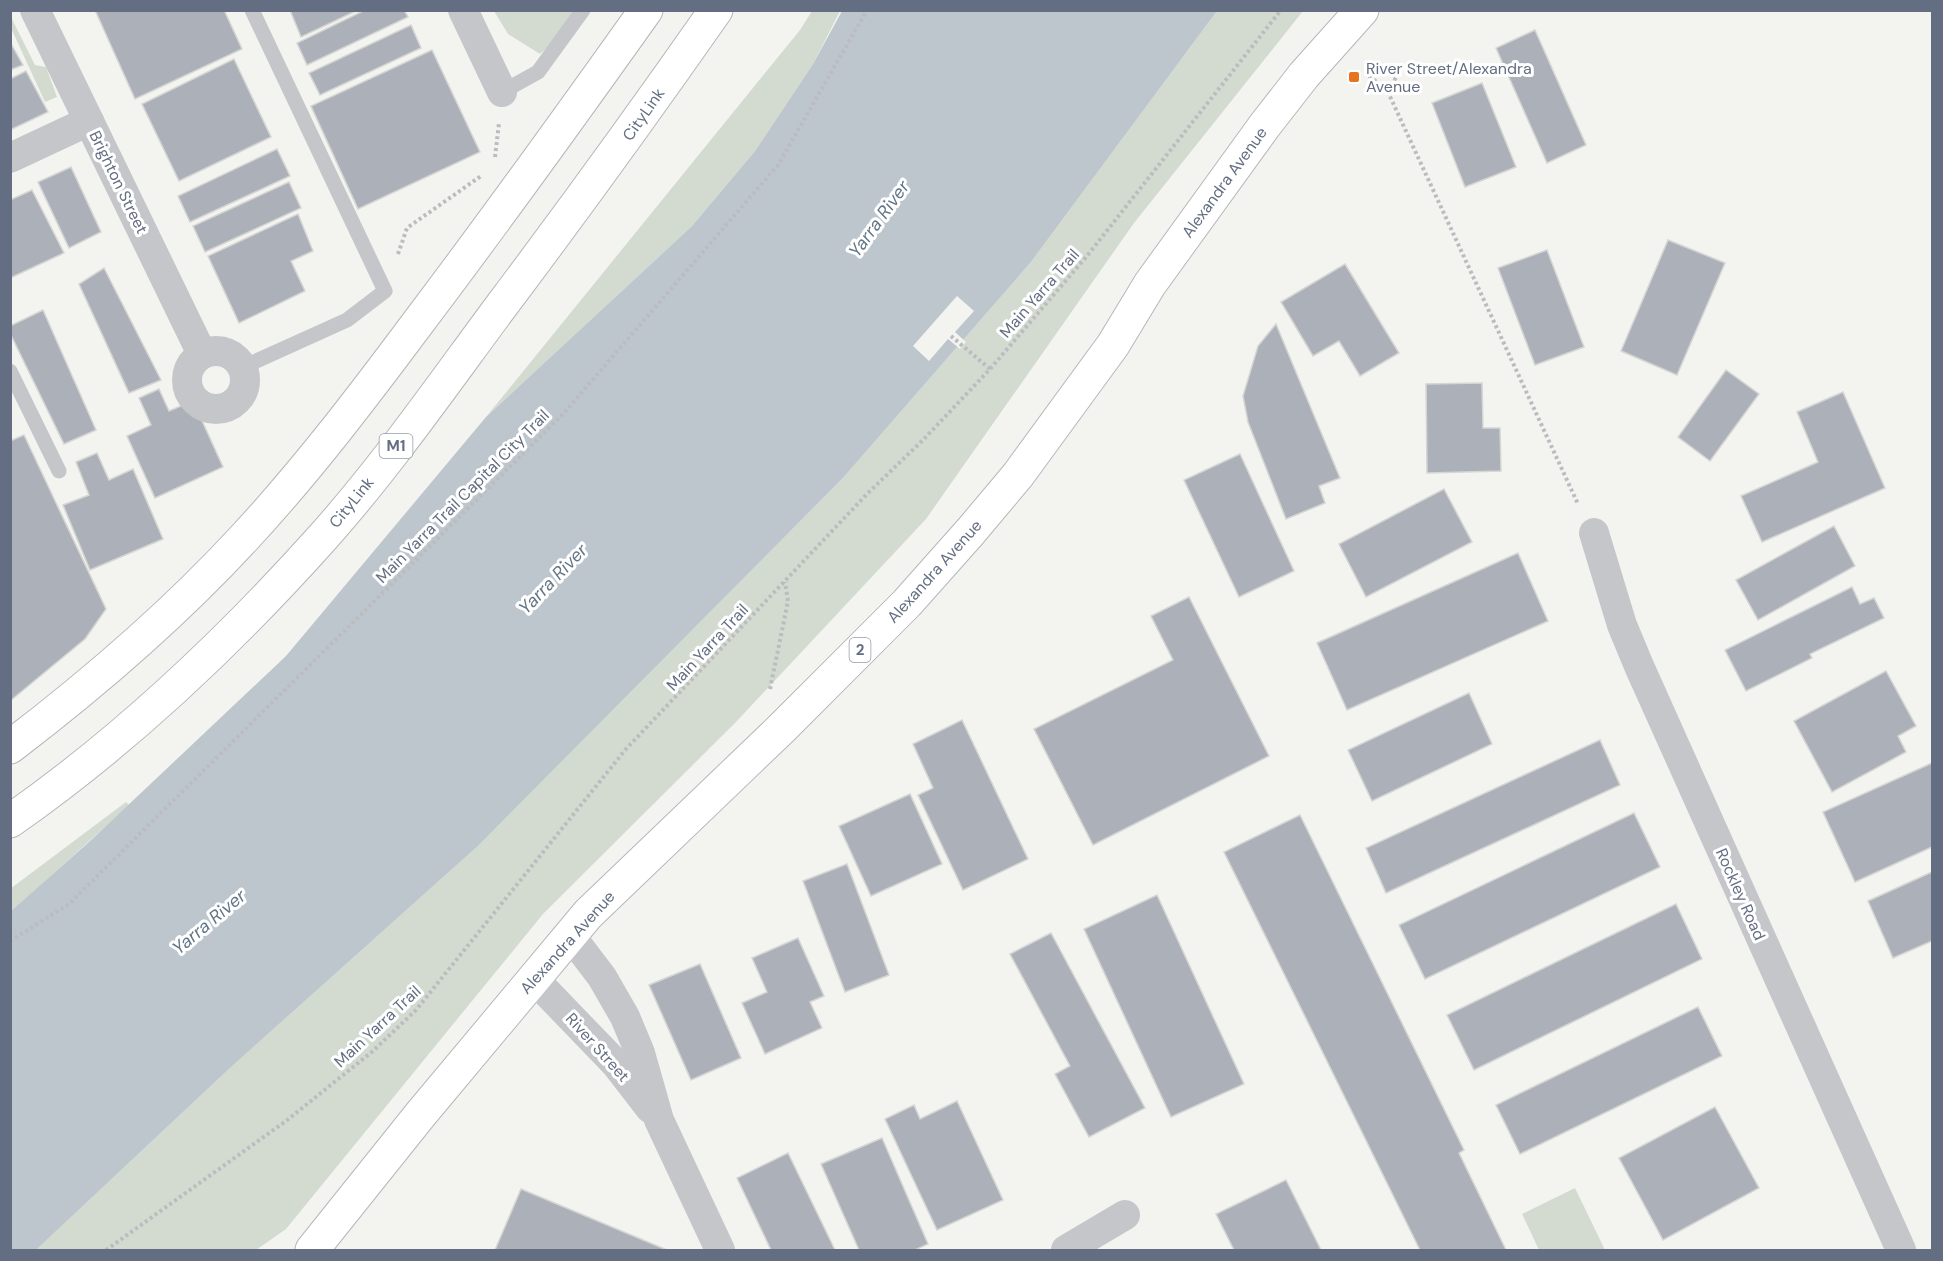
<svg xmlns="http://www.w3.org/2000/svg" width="1943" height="1261" viewBox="0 0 1943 1261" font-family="'DM Sans',sans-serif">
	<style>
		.green { fill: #d3dbd1 }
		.water { fill: #bec6cd }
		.pier { fill: #f3f4f0 }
		.building { fill: #acb1b9; stroke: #d5d5d3; stroke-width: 1.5 }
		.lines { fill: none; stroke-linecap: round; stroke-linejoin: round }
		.primary-casing { stroke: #b4b7bc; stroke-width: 35 }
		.highway-casing { stroke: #b4b6ba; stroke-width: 35 }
		.path { stroke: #bbbcbf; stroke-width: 4; stroke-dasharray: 3 3; stroke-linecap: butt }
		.lane { stroke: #c4c6ca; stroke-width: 15 }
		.street { stroke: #c4c6ca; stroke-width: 30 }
		.primary { stroke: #fff; stroke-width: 33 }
		.highway { stroke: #fff; stroke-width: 33 }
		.poi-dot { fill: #e5731f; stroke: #fff; stroke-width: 2 }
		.labels { text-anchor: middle; stroke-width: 6; stroke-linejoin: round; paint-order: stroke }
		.shield { fill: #fff; stroke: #929aa8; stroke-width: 1.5 }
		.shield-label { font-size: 15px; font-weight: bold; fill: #636e82 }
		.poi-label { font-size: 16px; fill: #636e82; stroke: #fff; text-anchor: start }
		.street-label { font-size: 16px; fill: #636e82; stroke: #fff }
		.water-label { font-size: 18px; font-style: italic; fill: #637686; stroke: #fff }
	</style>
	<rect width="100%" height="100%" fill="#f3f4f0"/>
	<g class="green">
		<polygon points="494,11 577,11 556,39 540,54 508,34"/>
		<polygon points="812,11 840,11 813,64 755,151 692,226 486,417 800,30"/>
		<polygon points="1217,11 1303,11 1134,223 926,519 736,722 543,914 286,1229 256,1250 36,1250 230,1068 478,846 843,478 1031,262"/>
		<polygon points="10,15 35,65 46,67 57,97 45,102 11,28"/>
		<polygon points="126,802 129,805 11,912 10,889"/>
		<polygon points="1575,1188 1605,1250 1539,1250 1522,1214"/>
	</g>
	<polygon class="water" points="842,11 1217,11 1031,262 843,478 478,846 230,1068 36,1250 11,1250 10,912 89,842 286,656 486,417 692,226 755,151 813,64"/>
	<polygon class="pier" points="957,296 974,311 955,332 966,342 960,349 948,339 929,361 913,346"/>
	<g class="building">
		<polygon points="95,10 224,10 242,49 135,99"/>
		<polygon points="290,10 358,10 301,37"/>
		<polygon points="365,10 404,10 408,17 307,65 297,43"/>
		<polygon points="411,25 421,48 320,95 309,73"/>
		<polygon points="1535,30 1586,145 1547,163 1496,48"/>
		<polygon points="10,42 23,65 10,70"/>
		<polygon points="432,50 480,152 358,209 311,106"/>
		<polygon points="234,59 271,137 179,181 142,104"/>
		<polygon points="26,71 48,112 10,130 10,79"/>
		<polygon points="1482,83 1516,167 1465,187 1432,103"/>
		<polygon points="277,149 290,176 190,222 178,196"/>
		<polygon points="71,167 101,232 69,248 38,182"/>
		<polygon points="289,182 301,208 205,252 193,226"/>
		<polygon points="32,190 64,253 10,278 10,200"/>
		<polygon points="298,214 313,251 291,261 305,291 239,323 208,256"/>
		<polygon points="1668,240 1725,263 1677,375 1621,351"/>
		<polygon points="1547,250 1584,347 1535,365 1498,268"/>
		<polygon points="1345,264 1399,353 1360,376 1339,341 1313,356 1281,302"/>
		<polygon points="104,268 161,380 129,393 79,284"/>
		<polygon points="43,310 96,430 64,444 10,333 10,326"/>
		<polygon points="1276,324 1340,478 1319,486 1325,503 1286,519 1248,422 1243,396 1258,346"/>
		<polygon points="1726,370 1759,394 1710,461 1678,437"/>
		<polygon points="1482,383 1483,428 1500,428 1501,471 1427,473 1426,384"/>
		<polygon points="159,389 169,411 193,401 223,467 155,498 127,436 151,425 139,398"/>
		<polygon points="1843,392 1885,488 1762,542 1741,496 1818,462 1797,412"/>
		<polygon points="24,435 106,609 85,639 10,701 10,441"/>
		<polygon points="97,453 109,480 133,469 163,539 90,570 63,505 89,495 76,462"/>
		<polygon points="1240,454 1294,571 1239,597 1184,480"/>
		<polygon points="1444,489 1472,542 1366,597 1339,544"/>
		<polygon points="1834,526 1855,566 1758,620 1736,580"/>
		<polygon points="1518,553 1548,621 1347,710 1317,643"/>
		<polygon points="1852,587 1860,604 1874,598 1884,618 1810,654 1812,658 1746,691 1725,650"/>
		<polygon points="1189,597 1269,756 1093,845 1034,729 1173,660 1151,616"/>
		<polygon points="1886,671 1916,726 1898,736 1906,752 1832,792 1794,721"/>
		<polygon points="1469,693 1492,744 1372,801 1348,750"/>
		<polygon points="962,720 1028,859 963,890 918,795 933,788 913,744"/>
		<polygon points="1600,740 1620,785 1386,893 1366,848"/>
		<polygon points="1932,763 1932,847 1855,882 1823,812"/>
		<polygon points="910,794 942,864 871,896 839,826"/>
		<polygon points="1634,813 1660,867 1425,979 1399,925"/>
		<polygon points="1300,815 1464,1150 1459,1153 1506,1250 1420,1250 1224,852"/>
		<polygon points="847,864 889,975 845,992 803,881"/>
		<polygon points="1932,872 1932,941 1893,958 1868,901"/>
		<polygon points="1157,895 1244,1084 1171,1117 1084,929"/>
		<polygon points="1676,904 1702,959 1474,1070 1447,1015"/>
		<polygon points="1051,933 1145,1108 1089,1137 1055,1074 1070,1066 1010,954"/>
		<polygon points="798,938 824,996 810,1002 822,1028 765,1054 742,1003 767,992 752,958"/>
		<polygon points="700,964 741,1058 691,1080 649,985"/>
		<polygon points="1698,1007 1722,1056 1520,1154 1496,1105"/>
		<polygon points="957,1101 1003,1200 937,1230 885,1119 914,1105 920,1119"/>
		<polygon points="1715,1107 1759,1188 1663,1240 1619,1158"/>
		<polygon points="882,1138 928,1244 915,1250 859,1250 821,1164"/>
		<polygon points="788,1153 835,1250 771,1250 737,1178"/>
		<polygon points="1286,1180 1321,1250 1234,1250 1216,1214"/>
		<polygon points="521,1189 667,1250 495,1250"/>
	</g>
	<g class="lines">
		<defs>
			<polyline id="primary" points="312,1250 420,1115 588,914 781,729 907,603 971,531 1018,475 1113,345 1150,284 1265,125 1304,75 1362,10"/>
			<g id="highway">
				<path d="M 10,747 C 94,683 173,615 244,538 C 308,469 364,395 420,320 C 497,218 572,114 646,10"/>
				<path d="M 10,821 C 126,740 229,642 323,537 C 388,464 444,383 502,305 C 575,208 646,110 716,10"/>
			</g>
		</defs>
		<use href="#primary" class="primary-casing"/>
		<use href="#highway" class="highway-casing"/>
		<g class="path">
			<polyline points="1369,76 1387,90 1578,504"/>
			<polyline points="1387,90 1398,75"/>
			<polyline points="495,157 499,123"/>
			<polyline points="398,254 407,228 481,176"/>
			<polyline points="951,336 990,369"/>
			<polyline points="770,689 788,601 785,582"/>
			<polyline points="10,941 69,904 564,413 778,165 867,10"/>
			<polyline points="106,1250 286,1121 373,1051 416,1010 626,749 867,494 924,439 990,369 1087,256 1281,10"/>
		</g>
		<g class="lane">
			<polyline points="502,92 538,72 583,10"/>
			<polyline points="243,367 347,320 385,291 252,10"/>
			<polyline points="10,371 59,471"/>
		</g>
		<g class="street">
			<polyline points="35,10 202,354"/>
			<polyline points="463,10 502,92"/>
			<polyline points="10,158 89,121"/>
			<circle cx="216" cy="380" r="29"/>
			<polyline points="1594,533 1622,625 1639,666 1901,1250"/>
			<polyline points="570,935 602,977 625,1017 640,1053 659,1120 720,1250"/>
			<polyline points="533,978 616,1064 650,1108"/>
			<polyline points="1066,1250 1125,1215"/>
		</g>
		<use href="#primary" class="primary"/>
		<use href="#highway" class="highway"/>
	</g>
	<rect class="poi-dot" x="1348" y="71" width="12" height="12" rx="3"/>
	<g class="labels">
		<g class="shield">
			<rect x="379.5" y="434" width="33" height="24" rx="4.5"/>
			<rect x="849.5" y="638" width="21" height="24" rx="4.5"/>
		</g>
		<g class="shield-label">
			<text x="396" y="451">M1</text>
			<text x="860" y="655">2</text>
		</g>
		<g class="poi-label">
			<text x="1366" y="74">River Street/Alexandra<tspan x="1366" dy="18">Avenue</tspan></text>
		</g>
		<g class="street-label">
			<text transform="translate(643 114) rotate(-55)" y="6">CityLink</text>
			<text transform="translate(119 182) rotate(64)" y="6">Brighton Street</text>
			<text transform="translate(1224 182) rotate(-54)" y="6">Alexandra Avenue</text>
			<text transform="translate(1039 293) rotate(-49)" y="6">Main Yarra Trail</text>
			<text transform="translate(462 496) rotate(-45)" y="6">Main Yarra Trail Capital City Trail</text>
			<text transform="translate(351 502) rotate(-51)" y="6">CityLink</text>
			<text transform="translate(934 571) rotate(-48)" y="6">Alexandra Avenue</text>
			<text transform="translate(707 647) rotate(-47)" y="6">Main Yarra Trail</text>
			<text transform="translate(1741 894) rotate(66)" y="6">Rockley Road</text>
			<text transform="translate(567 942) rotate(-48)" y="6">Alexandra Avenue</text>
			<text transform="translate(377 1026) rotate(-43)" y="6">Main Yarra Trail</text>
			<text transform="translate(598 1047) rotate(48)" y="6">River Street</text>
		</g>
		<g class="water-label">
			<text transform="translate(879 219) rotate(-54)" y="6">Yarra River</text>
			<text transform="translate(553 579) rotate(-46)" y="6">Yarra River</text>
			<text transform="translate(209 922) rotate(-40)" y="6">Yarra River</text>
		</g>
	</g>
	<rect width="1943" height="1261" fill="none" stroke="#636e82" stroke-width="24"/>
</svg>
